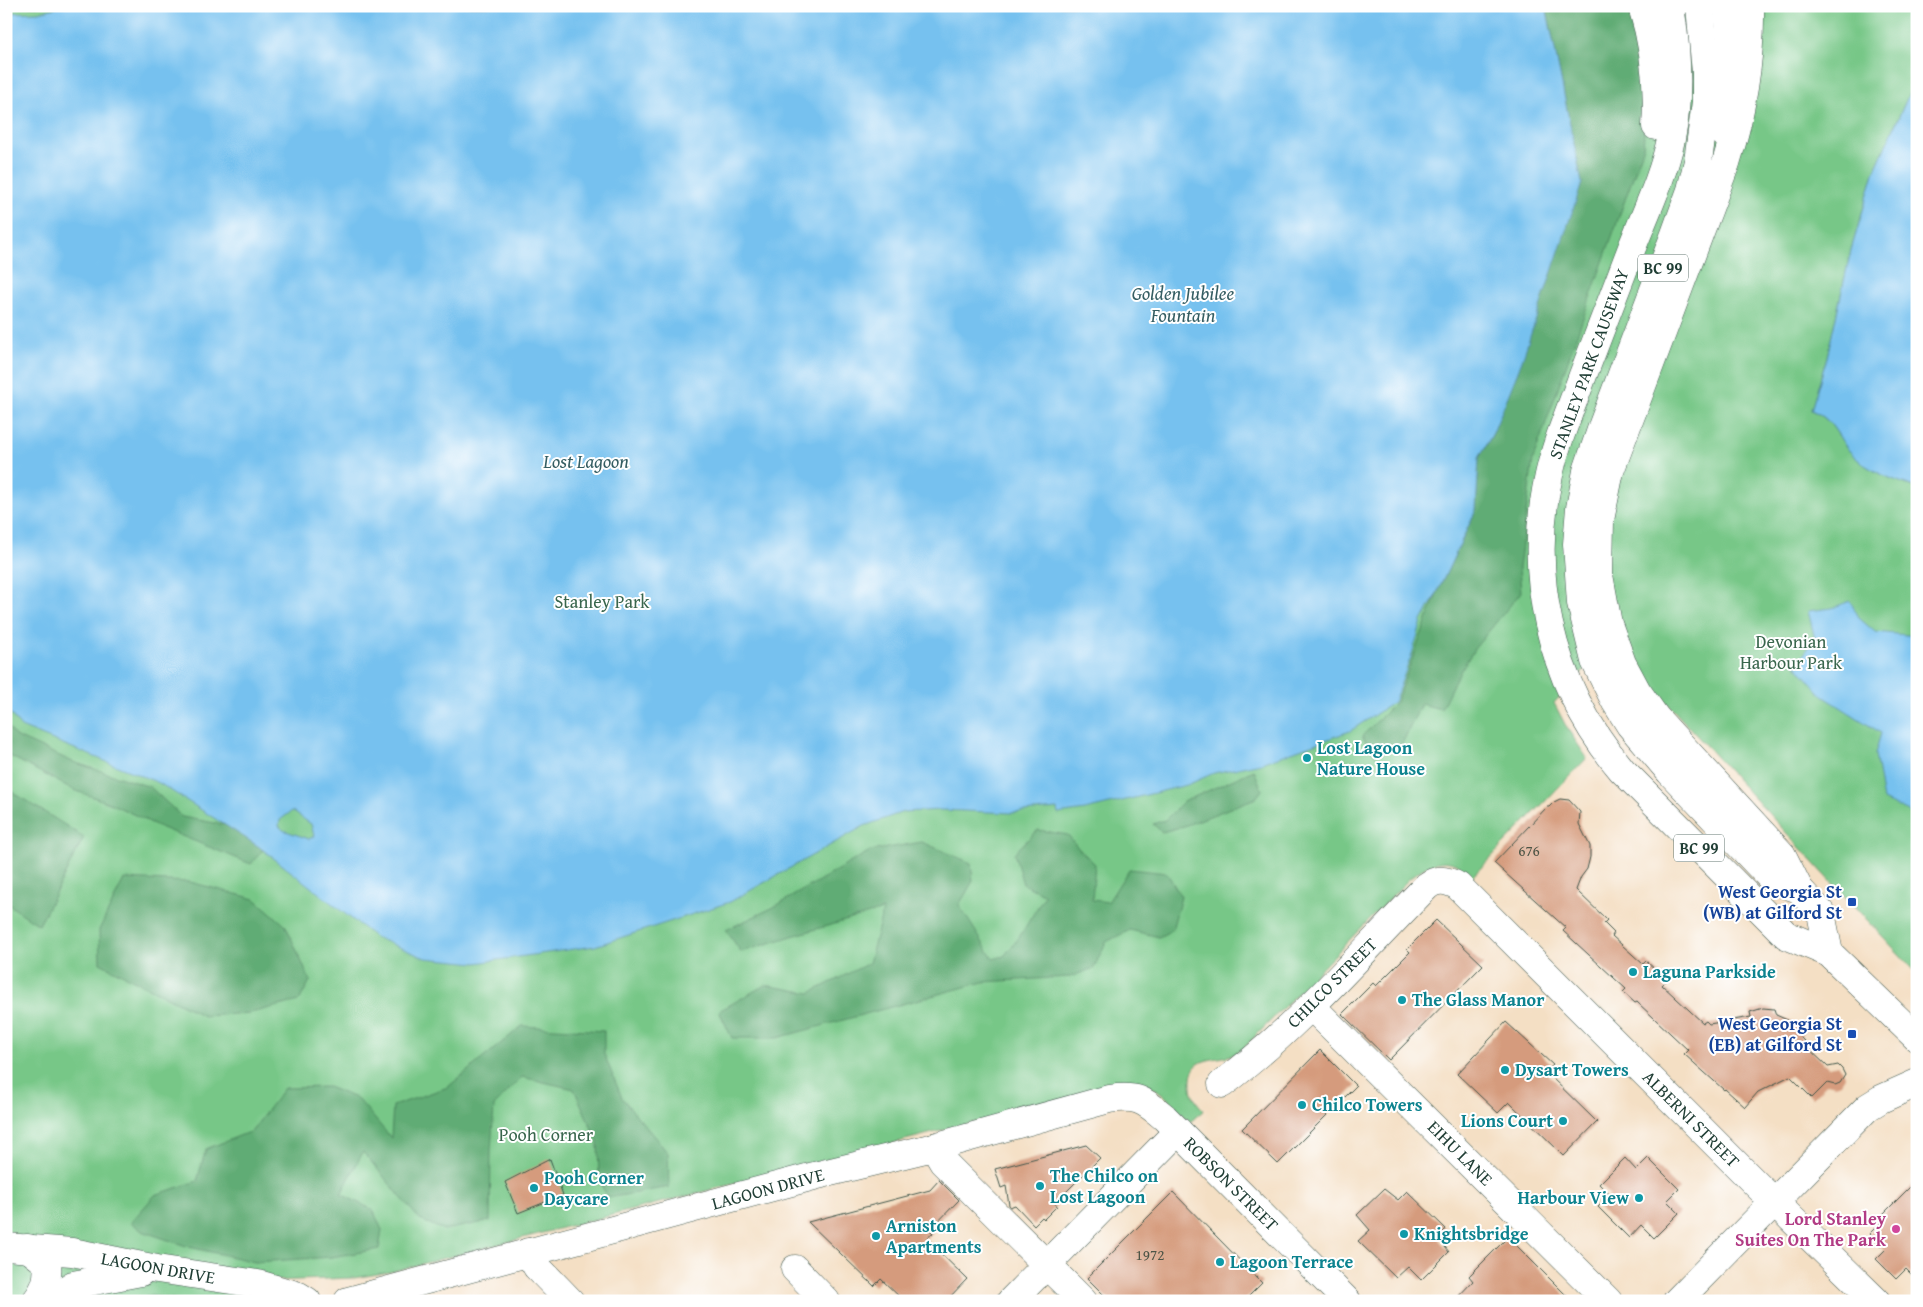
<svg xmlns="http://www.w3.org/2000/svg" width="1923" height="1307" viewBox="0 0 1923 1307" font-family="'Gentium Book Plus',serif">
	<style>
		.green { fill: #77c787; stroke: #4b825e }
		.forest { fill: #61ac74; stroke: #407454 }
		.water { fill: #76c1ef; stroke: #4a7f92; fill-rule: evenodd }
		.building { fill: #d59b7d }
		.lines { fill: none; stroke-linecap: round; stroke-linejoin: round }
		.minor-casing { stroke: #3f554a; stroke-width: 29 }
		.highway-casing { stroke: #3f554a; stroke-width: 29 }
		.minor { stroke: #fff; stroke-width: 28 }
		.highway { stroke: #fff; stroke-width: 28 }
		.culture-dot { fill: #0f9aa8; stroke: #fff; stroke-width: 2 }
		.transit-dot { fill: #1a4fb4; stroke: #fff; stroke-width: 2 }
		.hotel-dot { fill: #d1479c; stroke: #fff; stroke-width: 2 }
		.labels { text-anchor: middle; stroke-width: 4; stroke-linejoin: round; paint-order: stroke }
		.number-label { font-size: 15px; fill: #4c5446 }
		.shield { fill: #fff; stroke: #627771; stroke-width: 1 }
		.shield-label { font-size: 16px; font-weight: bold; fill: #1f3d34 }
		.street-label { font-size: 18px; fill: #1f3d34; stroke: #fff }
		.park-label { font-size: 18px; fill: #39664d; stroke: #fff }
		.culture-label { font-size: 18px; font-weight: bold; fill: #0d838f; stroke: #fff; text-anchor: start }
		.transit-label { font-size: 18px; font-weight: bold; fill: #164399; stroke: #fff; text-anchor: end }
		.hotel-label { font-size: 18px; font-weight: bold; fill: #b23c85; stroke: #fff; text-anchor: end }
		.water-label { font-size: 19px; font-style: italic; fill: #355e63; stroke: #fff }
	</style>
	<rect width="100%" height="100%" fill="#fff"/>
	<filter id="ink" filterUnits="userSpaceOnUse"><feTurbulence type="fractalNoise" baseFrequency=".02" numOctaves="2"/><feDisplacementMap in="SourceGraphic" scale="10" xChannelSelector="R" yChannelSelector="G"/><feConvolveMatrix kernelMatrix="1 2 1 2 8 2 1 2 1" color-interpolation-filters="sRGB"/></filter>
	<filter id="wash" filterUnits="userSpaceOnUse"><feTurbulence type="fractalNoise" baseFrequency=".0096" numOctaves="4" result="noise"/><feDisplacementMap in="SourceGraphic" scale="20" xChannelSelector="R" yChannelSelector="G"/><feGaussianBlur stdDeviation="1.12" result="paint"/><feColorMatrix in="noise" values="0 0 0 0 0 0 0 0 0 0 0 0 0 0 0 0 0 1.4 0 .05"/><feComposite in="paint" operator="in"/></filter>
	<g filter="url(#wash)">
		<rect width="100%" height="100%" fill="#f4dfc4"/>
		<path class="green" d="M 6,6 L 1917,6 L 1917,76 L 1875,170 L 1851,250 L 1827,357 L 1811,410 C 1836,421 1837,439 1855,457 C 1870,472 1897,481 1917,488 L 1917,973 L 1838,889 L 1664,700 L 1646,677 L 1629,647 L 1585,669 L 1554,703 L 1567,728 L 1587,758 L 1472,877 C 1450,852 1431,861 1409,879 L 1243,1049 C 1238,1052 1234,1055 1228,1056 C 1210,1061 1189,1057 1191,1086 C 1191,1095 1197,1104 1204,1110 L 1190,1122 C 1167,1101 1159,1079 1124,1084 L 390,1272 L 354,1278 L 269,1281 L 276,1301 L 6,1301 Z"/>
		<g class="forest">
			<polygon points="1546,6 1628,6 1648,71 1643,149 1533,459 1519,568 1521,592 1475,648 1456,678 1441,709 1421,704 1401,746 1375,755 1362,736 1396,702 1437,593 1476,510 1479,458 1493,433 1582,183"/>
			<polygon points="6,724 15,736 73,762 150,787 182,817 264,832 269,843 251,864 162,828 112,804 74,790 6,754"/>
			<polygon points="1254,770 1262,790 1256,798 1184,826 1162,832 1153,824 1165,820 1183,802"/>
			<polygon points="6,788 84,837 39,925 6,903"/>
			<polygon points="1038,830 1068,835 1079,849 1095,864 1092,900 1108,902 1129,869 1167,873 1181,897 1172,930 1159,937 1130,930 1106,942 1094,968 1070,977 983,982 777,1038 732,1038 719,1011 765,985 810,993 869,963 883,910 792,936 741,952 726,930 774,907 870,851 922,842 971,863 973,881 959,905 993,959 1004,956 1018,939 1045,895 1023,884 1014,853"/>
			<polygon points="124,879 190,882 255,899 286,926 310,981 299,1001 250,1013 204,1016 100,963 99,930"/>
			<polygon points="522,1026 604,1031 604,1054 622,1098 668,1153 669,1187 608,1198 599,1181 598,1142 574,1089 522,1077 494,1106 491,1150 490,1221 444,1230 420,1220 363,1152 341,1194 373,1210 382,1230 379,1249 332,1257 255,1262 189,1247 142,1231 131,1222 155,1195 197,1181 206,1149 252,1131 284,1088 328,1087 358,1099 391,1138 393,1106 448,1087"/>
			<polygon points="152,1296 186,1301 99,1301"/>
		</g>
		<g class="water">
			<path d="M 64,6 L 1546,6 L 1582,183 L 1519,369 L 1493,433 L 1479,458 L 1476,510 L 1437,593 L 1422,621 L 1412,654 L 1394,702 L 1350,731 L 1261,763 L 1214,773 L 1187,785 L 1085,810 L 1058,814 L 1057,809 L 1012,813 L 941,810 L 903,812 L 864,826 L 730,902 L 595,946 L 476,963 L 425,958 L 375,937 L 258,846 L 159,783 L 21,727 L 6,708 L 6,13 L 39,12 ZM 292,811 L 311,824 L 314,836 L 309,839 L 283,830 L 279,826 L 280,820 Z"/>
			<path d="M 1917,76 L 1917,488 C 1897,481 1870,472 1855,457 C 1837,440 1836,420 1811,410 L 1827,357 L 1851,250 L 1875,170 Z"/>
			<polygon points="1850,601 1860,619 1875,632 1917,636 1917,814 1915,815 1883,800 1875,754 1881,733 1823,696 1796,665 1815,639 1808,611 1832,608"/>
		</g>
		<g id="blocks">
			<g class="building">
				<polygon points="1560,799 1569,800 1580,812 1579,824 1590,846 1590,857 1587,869 1581,877 1576,890 1607,920 1604,923 1614,933 1612,936 1643,964 1646,961 1667,980 1662,985 1703,1023 1706,1021 1709,1024 1751,1017 1750,1012 1763,1008 1774,1009 1776,1015 1792,1022 1804,1031 1800,1037 1808,1045 1806,1046 1828,1067 1838,1065 1842,1069 1845,1075 1840,1083 1835,1085 1827,1083 1812,1098 1790,1076 1758,1092 1745,1107 1725,1089 1724,1090 1684,1054 1688,1050 1637,1002 1635,1003 1623,992 1626,989 1563,931 1566,928 1494,863 1547,807 1549,807 1554,802"/>
				<polygon points="1436,920 1483,965 1389,1060 1342,1014 1373,983 1376,986 1410,952 1407,949"/>
				<polygon points="1506,1022 1553,1065 1546,1072 1597,1122 1564,1156 1509,1102 1498,1113 1457,1074"/>
				<polygon points="1320,1050 1356,1086 1278,1164 1242,1129"/>
				<polygon points="1086,1145 1100,1158 1055,1203 1057,1206 1044,1219 1042,1217 1034,1225 1015,1205 1010,1207 1009,1205 1006,1186 1001,1188 995,1169"/>
				<polygon points="1625,1158 1636,1170 1648,1158 1679,1189 1667,1201 1679,1213 1654,1238 1641,1225 1629,1238 1598,1207 1610,1195 1599,1184"/>
				<polygon points="550,1159 563,1195 518,1213 505,1182"/>
				<polygon points="939,1180 959,1200 930,1230 933,1233 926,1239 967,1279 946,1301 904,1301 881,1279 874,1286 808,1222 930,1190"/>
				<polygon points="1917,1180 1917,1280 1906,1269 1896,1279 1876,1259 1885,1250 1869,1234 1880,1223 1877,1220"/>
				<polygon points="1384,1189 1398,1200 1407,1191 1446,1229 1438,1238 1449,1252 1421,1280 1408,1267 1396,1278 1358,1241 1370,1230 1357,1215"/>
				<polygon points="1173,1192 1262,1283 1244,1301 1110,1301 1087,1278"/>
				<polygon points="1508,1237 1572,1301 1454,1301 1473,1281 1469,1276"/>
			</g>
		</g>
	</g>
	<g filter="url(#ink)">
		<use href="#blocks" fill-opacity="0" stroke="#3f554a" stroke-width="1"/>
		<g class="lines">
			<defs>
				<g id="minor">
					<path d="M 1725,134 C 1729,93 1734,48 1727,6"/>
					<polyline points="1311,1006 1608,1301"/>
					<path d="M 1222,1084 C 1298,1027 1361,953 1427,886 C 1437,878 1447,880 1458,886 L 1758,1186 L 1876,1301"/>
					<polyline points="934,1147 943,1162 1083,1301"/>
					<polyline points="6,1247 72,1252 157,1269 258,1284 299,1296 307,1301"/>
					<path d="M 28,1248 L 47,1263 C 49,1278 45,1289 36,1301"/>
					<polyline points="528,1252 537,1267 570,1301"/>
					<polyline points="795,1269 826,1301"/>
					<polyline points="49,1301 73,1285 141,1272"/>
					<path d="M 348,1301 L 814,1176 L 934,1147 L 1109,1099 C 1136,1095 1143,1099 1164,1117 L 1347,1301"/>
					<polyline points="1011,1301 1178,1131"/>
					<polyline points="1677,1301 1868,1107 1881,1099 1917,1083"/>
				</g>
				<g id="highway">
					<path d="M 1642,6 C 1654,45 1659,85 1656,126"/>
					<path d="M 1670,6 C 1677,50 1680,95 1671,139 C 1663,177 1645,214 1631,250 C 1615,292 1599,333 1583,375 C 1573,403 1561,430 1553,459 C 1523,569 1549,684 1622,770 L 1786,935 L 1829,953 L 1917,1038"/>
					<polyline points="1700,6 1706,73 1706,102 1698,161 1691,190 1675,234 1602,427 1587,471 1580,508 1577,544 1581,603 1595,661 1615,701 1630,725 1670,772 1773,880 1799,889 1821,913 1829,953"/>
					<path d="M 1750,6 C 1751,60 1742,112 1726,163 L 1610,471 L 1600,520 L 1599,575 L 1608,624 L 1622,663 L 1637,691 L 1656,718 L 1782,855 L 1799,889"/>
				</g>
			</defs>
			<use href="#minor" class="minor-casing"/>
			<use href="#highway" class="highway-casing"/>
			<use href="#minor" class="minor"/>
			<use href="#highway" class="highway"/>
		</g>
	</g>
	<g class="culture-dot">
		<circle cx="1307" cy="758" r="5"/>
		<circle cx="1633" cy="972" r="5"/>
		<circle cx="1402" cy="1000" r="5"/>
		<circle cx="1505" cy="1070" r="5"/>
		<circle cx="1302" cy="1105" r="5"/>
		<circle cx="1563" cy="1121" r="5"/>
		<circle cx="1040" cy="1186" r="5"/>
		<circle cx="534" cy="1188" r="5"/>
		<circle cx="1639" cy="1198" r="5"/>
		<circle cx="1404" cy="1234" r="5"/>
		<circle cx="876" cy="1236" r="5"/>
		<circle cx="1220" cy="1262" r="5"/>
	</g>
	<g class="transit-dot">
		<rect x="1847" y="897" width="10" height="10" rx="2.5"/>
		<rect x="1847" y="1029" width="10" height="10" rx="2.5"/>
	</g>
	<circle class="hotel-dot" cx="1896" cy="1229" r="5"/>
	<g class="labels">
		<g class="number-label">
			<text x="1529" y="856">676</text>
			<text x="1150" y="1260">1972</text>
		</g>
		<g class="shield">
			<rect x="1638" y="254.5" width="50" height="27" rx="4"/>
			<rect x="1674" y="834.5" width="50" height="27" rx="4"/>
		</g>
		<g class="shield-label">
			<text x="1663" y="274">BC 99</text>
			<text x="1699" y="854">BC 99</text>
		</g>
		<g class="street-label">
			<text transform="translate(1589 364) rotate(-70)" y="6">STANLEY PARK CAUSEWAY</text>
			<text transform="translate(1332 983) rotate(-45)" y="6">CHILCO STREET</text>
			<text transform="translate(1691 1119) rotate(45)" y="6">ALBERNI STREET</text>
			<text transform="translate(1460 1153) rotate(45)" y="6">EIHU LANE</text>
			<text transform="translate(1231 1184) rotate(45)" y="6">ROBSON STREET</text>
			<text transform="translate(768 1189) rotate(-15)" y="6">LAGOON DRIVE</text>
			<text transform="translate(158 1268) rotate(10)" y="6">LAGOON DRIVE</text>
		</g>
		<g class="park-label">
			<text x="602" y="608">Stanley Park</text>
			<text x="1791" y="648">Devonian<tspan x="1791" dy="21">Harbour Park</tspan></text>
			<text x="546" y="1141">Pooh Corner</text>
		</g>
		<g class="culture-label">
			<text x="1317" y="754">Lost Lagoon<tspan x="1317" dy="21">Nature House</tspan></text>
			<text x="1643" y="978">Laguna Parkside</text>
			<text x="1412" y="1006">The Glass Manor</text>
			<text x="1515" y="1076">Dysart Towers</text>
			<text x="1312" y="1111">Chilco Towers</text>
			<text x="1553" y="1127" text-anchor="end">Lions Court</text>
			<text x="1050" y="1182">The Chilco on<tspan x="1050" dy="21">Lost Lagoon</tspan></text>
			<text x="544" y="1184">Pooh Corner<tspan x="544" dy="21">Daycare</tspan></text>
			<text x="1629" y="1204" text-anchor="end">Harbour View</text>
			<text x="886" y="1232">Arniston<tspan x="886" dy="21">Apartments</tspan></text>
			<text x="1414" y="1240">Knightsbridge</text>
			<text x="1230" y="1268">Lagoon Terrace</text>
		</g>
		<g class="transit-label">
			<text x="1842" y="898">West Georgia St<tspan x="1842" dy="21">(WB) at Gilford St</tspan></text>
			<text x="1842" y="1030">West Georgia St<tspan x="1842" dy="21">(EB) at Gilford St</tspan></text>
		</g>
		<g class="hotel-label">
			<text x="1886" y="1225">Lord Stanley<tspan x="1886" dy="21">Suites On The Park</tspan></text>
		</g>
		<g class="water-label">
			<text x="1183" y="300">Golden Jubilee<tspan x="1183" dy="22">Fountain</tspan></text>
			<text x="586" y="468">Lost Lagoon</text>
		</g>
	</g>
	<rect width="1923" height="1307" fill="none" stroke="#fff" stroke-width="25"/>
</svg>
